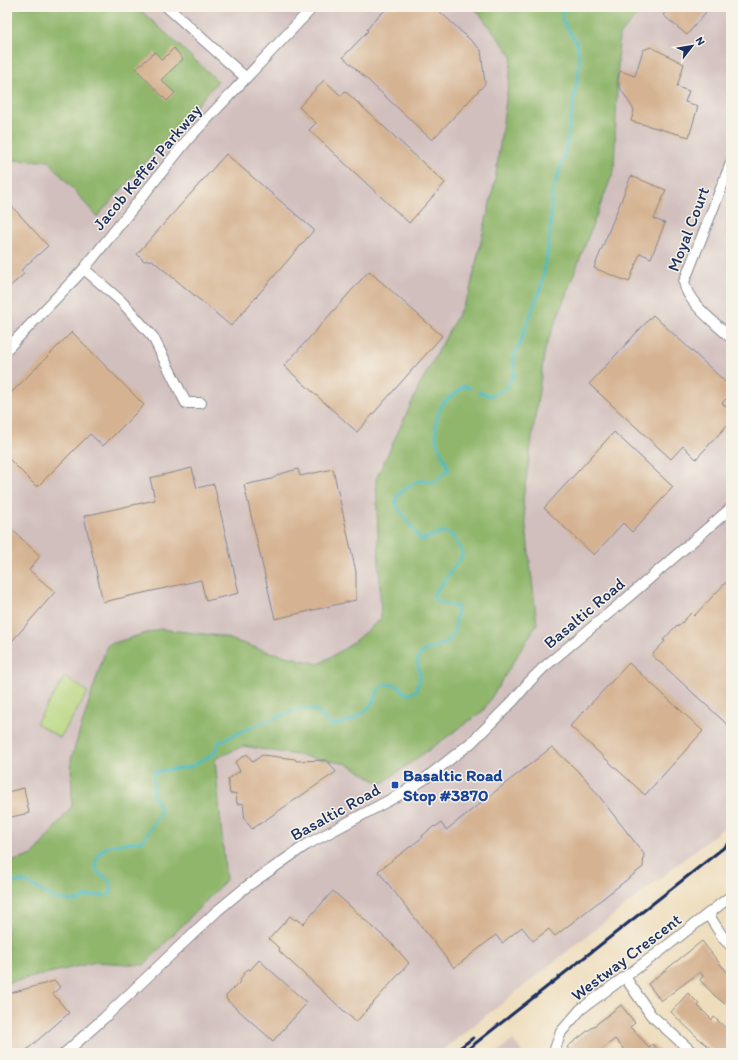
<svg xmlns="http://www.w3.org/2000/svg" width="738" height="1060" viewBox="0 0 738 1060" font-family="Itim,sans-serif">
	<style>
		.industrial { fill: #d1bfbe }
		.green { fill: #b6d57d; stroke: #68826e }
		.forest { fill: #90b66c; stroke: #567265 }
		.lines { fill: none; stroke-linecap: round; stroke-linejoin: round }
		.stream { stroke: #4dbcc3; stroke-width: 3 }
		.building { fill: #d5b392 }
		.minor-casing { stroke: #84868d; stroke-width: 12 }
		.minor { stroke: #fff; stroke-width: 10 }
		.rail { stroke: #1b2f5e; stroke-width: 3 }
		.transit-dot { fill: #1a4fb4; stroke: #f7f3e8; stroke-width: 1.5 }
		.labels { text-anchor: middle; stroke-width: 3; stroke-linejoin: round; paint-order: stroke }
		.street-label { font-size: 17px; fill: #1b2f5e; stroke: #f7f3e8 }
		.transit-label { font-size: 17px; font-weight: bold; fill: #164399; stroke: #f7f3e8; text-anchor: start }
	</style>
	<rect width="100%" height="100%" fill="#f7f3e8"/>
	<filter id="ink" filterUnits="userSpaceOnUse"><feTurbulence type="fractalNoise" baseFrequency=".025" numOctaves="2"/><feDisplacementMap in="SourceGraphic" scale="8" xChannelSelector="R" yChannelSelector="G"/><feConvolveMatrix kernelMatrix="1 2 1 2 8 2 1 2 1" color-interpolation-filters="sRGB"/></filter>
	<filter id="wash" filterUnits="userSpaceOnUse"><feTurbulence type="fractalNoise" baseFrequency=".012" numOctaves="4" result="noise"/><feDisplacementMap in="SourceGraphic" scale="16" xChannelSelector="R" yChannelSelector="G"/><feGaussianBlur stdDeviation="0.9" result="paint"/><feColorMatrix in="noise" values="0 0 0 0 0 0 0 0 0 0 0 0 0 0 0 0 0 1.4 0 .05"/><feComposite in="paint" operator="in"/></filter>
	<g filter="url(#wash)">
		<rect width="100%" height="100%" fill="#eeddbc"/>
		<g class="industrial">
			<polygon points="137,7 474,7 512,56 495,181 470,294 420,385 376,479 381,619 347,647 319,664 266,651 221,636 160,629 107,645 71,759 72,806 33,855 7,863 7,160 49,161 97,217 218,80"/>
			<polygon points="644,7 731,7 731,822 439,1053 7,1053 7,983 96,962 144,965 225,880 214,759 243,746 348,764 381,784 537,624 523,500 545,349 614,170 619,35"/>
			<polygon points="513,1040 524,1053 496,1053"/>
		</g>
		<polygon class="green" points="65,677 88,692 60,738 36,723"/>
		<g class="forest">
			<polygon points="7,7 137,7 218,81 97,217 49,161 7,160"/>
			<polygon points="474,7 644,7 619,36 614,170 545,349 523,500 537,624 483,711 381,784 348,764 243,746 215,759 226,880 144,965 96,962 7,983 7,863 33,855 72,806 71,759 107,645 160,629 221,636 266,651 319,664 347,647 381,619 376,479 420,385 469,294 495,181 512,56"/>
		</g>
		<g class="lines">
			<g class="stream">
				<polyline points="479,392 491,396 505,389 514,375 514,358 541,287 550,236 552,193 565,152 580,63 577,43 562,20 562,13 569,7"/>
				<path d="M 7,899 L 11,883 L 24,881 L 56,899 L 77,901 L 88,896 L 108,895 L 112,891 L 109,880 L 97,872 C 90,842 122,844 143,841 L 161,811 L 153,794 L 154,772 L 190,767 L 215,753 L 218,743 C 233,735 297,706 311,709 C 319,710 325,720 330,725 C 346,724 364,716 373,702 C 378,695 376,689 385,684 L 399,686 L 407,695 L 417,690 L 420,674 L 417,660 L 422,652 L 446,643 L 454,633 L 458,607 L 438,602 L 433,596 L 462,556 L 461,550 L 452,535 L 442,532 L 421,540 L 395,503 L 398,495 L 410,485 L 421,480 L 434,483 L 449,469 L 436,440 L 436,420 L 442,404 L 464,386 L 470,388"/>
			</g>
		</g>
		<g id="blocks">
			<g class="building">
				<polygon points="389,7 435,7 481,50 485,84 432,140 343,57 368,31 367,30 375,19"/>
				<polygon points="670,7 710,7 687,35 663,15"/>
				<polygon points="651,47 684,64 677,87 689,91 685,102 698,106 689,137 631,121 634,110 617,83 620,71 635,76 643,50"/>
				<polygon points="174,48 183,59 161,80 175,93 167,101 136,69 155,52 162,60"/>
				<polygon points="324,80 341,96 345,91 445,183 409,223 309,130 316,123 299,107"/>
				<polygon points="226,154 314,230 231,326 152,260 144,261 137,254"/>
				<polygon points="631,176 666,190 654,219 665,223 651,258 640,253 629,282 594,268"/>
				<polygon points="7,201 48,246 21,270 24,274 7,289"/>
				<polygon points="369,271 442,336 357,432 284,366"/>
				<polygon points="653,315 731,387 731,394 722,403 731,411 731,421 696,459 683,446 671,459 589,384"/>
				<polygon points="72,332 144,405 103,446 90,434 37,487 7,457 7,397"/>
				<polygon points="614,432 673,487 632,532 623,523 594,555 544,508"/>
				<polygon points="192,468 197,488 214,484 239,593 206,601 201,580 103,602 84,516 155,500 150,478"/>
				<polygon points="298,469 300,476 333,469 356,572 356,600 275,619 244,485 272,479 280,474"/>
				<polygon points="7,525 40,556 29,570 55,592 7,647"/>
				<polygon points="731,577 731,728 652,655 665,641 663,640 677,625 678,627 691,613 694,616"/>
				<polygon points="629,663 703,731 645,795 570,726"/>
				<polygon points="552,747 584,777 644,854 643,867 555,936 549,929 533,941 522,927 502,943 496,935 454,968 378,871 423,837 422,836 434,826 435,827 441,823 446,830"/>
				<polygon points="247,754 253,762 262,755 295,759 296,761 327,760 336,772 252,829 245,820 243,803 237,804 236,793 230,794 228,779 240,771 235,762"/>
				<polygon points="24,788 29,813 7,818 7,792"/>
				<polygon points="333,891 393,945 409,963 356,1022 279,951 280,949 269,939 290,916 295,920 296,919 303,924"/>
				<polygon points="702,941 720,964 731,976 731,1009 714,995 700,980 703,976 700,972 661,1001 648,984"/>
				<polygon points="259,960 307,1003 273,1041 227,1000 226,996 239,983 244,973 248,969 250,970"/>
				<polygon points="55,981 60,987 53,994 69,1013 23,1053 7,1053 7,994"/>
				<polygon points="688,993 699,1004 698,1006 712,1020 714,1017 731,1033 731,1053 717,1053 697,1037 671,1012"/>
				<polygon points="621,1005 635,1023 630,1027 649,1047 652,1044 662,1053 627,1053 615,1039 597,1053 571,1053 567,1047"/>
			</g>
		</g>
	</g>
	<g filter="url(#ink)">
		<use href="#blocks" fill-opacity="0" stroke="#84868d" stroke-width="1"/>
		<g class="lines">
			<defs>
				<g id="minor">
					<polyline points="167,7 245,77"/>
					<path d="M 731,163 L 684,282 C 687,303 716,323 731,338"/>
					<polyline points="84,269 121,301 153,337 186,403 201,403"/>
					<polyline points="7,349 84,269 189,138 313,7"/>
					<polyline points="708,914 724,939 731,946"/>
					<polyline points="625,977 651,1015 693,1053"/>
					<polyline points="65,1053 104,1018 217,911 246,887 306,845 399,795 426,778 472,742 513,701 530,681 543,668 627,598 731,508"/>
					<polyline points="556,1053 555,1049 561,1032 581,1009 659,952 731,896"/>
				</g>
			</defs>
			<use href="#minor" class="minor-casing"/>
			<use href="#minor" class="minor"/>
			<g class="rail">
				<polyline points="453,1053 473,1038"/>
				<polyline points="463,1053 731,842"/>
			</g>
		</g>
	</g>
	<rect class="transit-dot" x="391" y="781" width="8" height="8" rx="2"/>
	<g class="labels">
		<g class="street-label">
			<text transform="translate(147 167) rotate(-50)" y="6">Jacob Keffer Parkway</text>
			<text transform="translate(688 229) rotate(-69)" y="6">Moyal Court</text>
			<text transform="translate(584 613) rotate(-40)" y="6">Basaltic Road</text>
			<text transform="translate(335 812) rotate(-29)" y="6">Basaltic Road</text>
			<text transform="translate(626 957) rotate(-37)" y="6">Westway Crescent</text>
		</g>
		<g class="transit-label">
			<text x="403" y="781">Basaltic Road<tspan x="403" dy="20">Stop #3870</tspan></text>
		</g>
	</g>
	<rect width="738" height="1060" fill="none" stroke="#f7f3e8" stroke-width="24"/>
	<g transform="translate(692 46) rotate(59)" stroke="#f7f3e8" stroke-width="3" paint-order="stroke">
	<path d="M0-3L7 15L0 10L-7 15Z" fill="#1b2f5e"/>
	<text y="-6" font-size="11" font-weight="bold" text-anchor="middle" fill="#1b2f5e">N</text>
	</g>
</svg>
